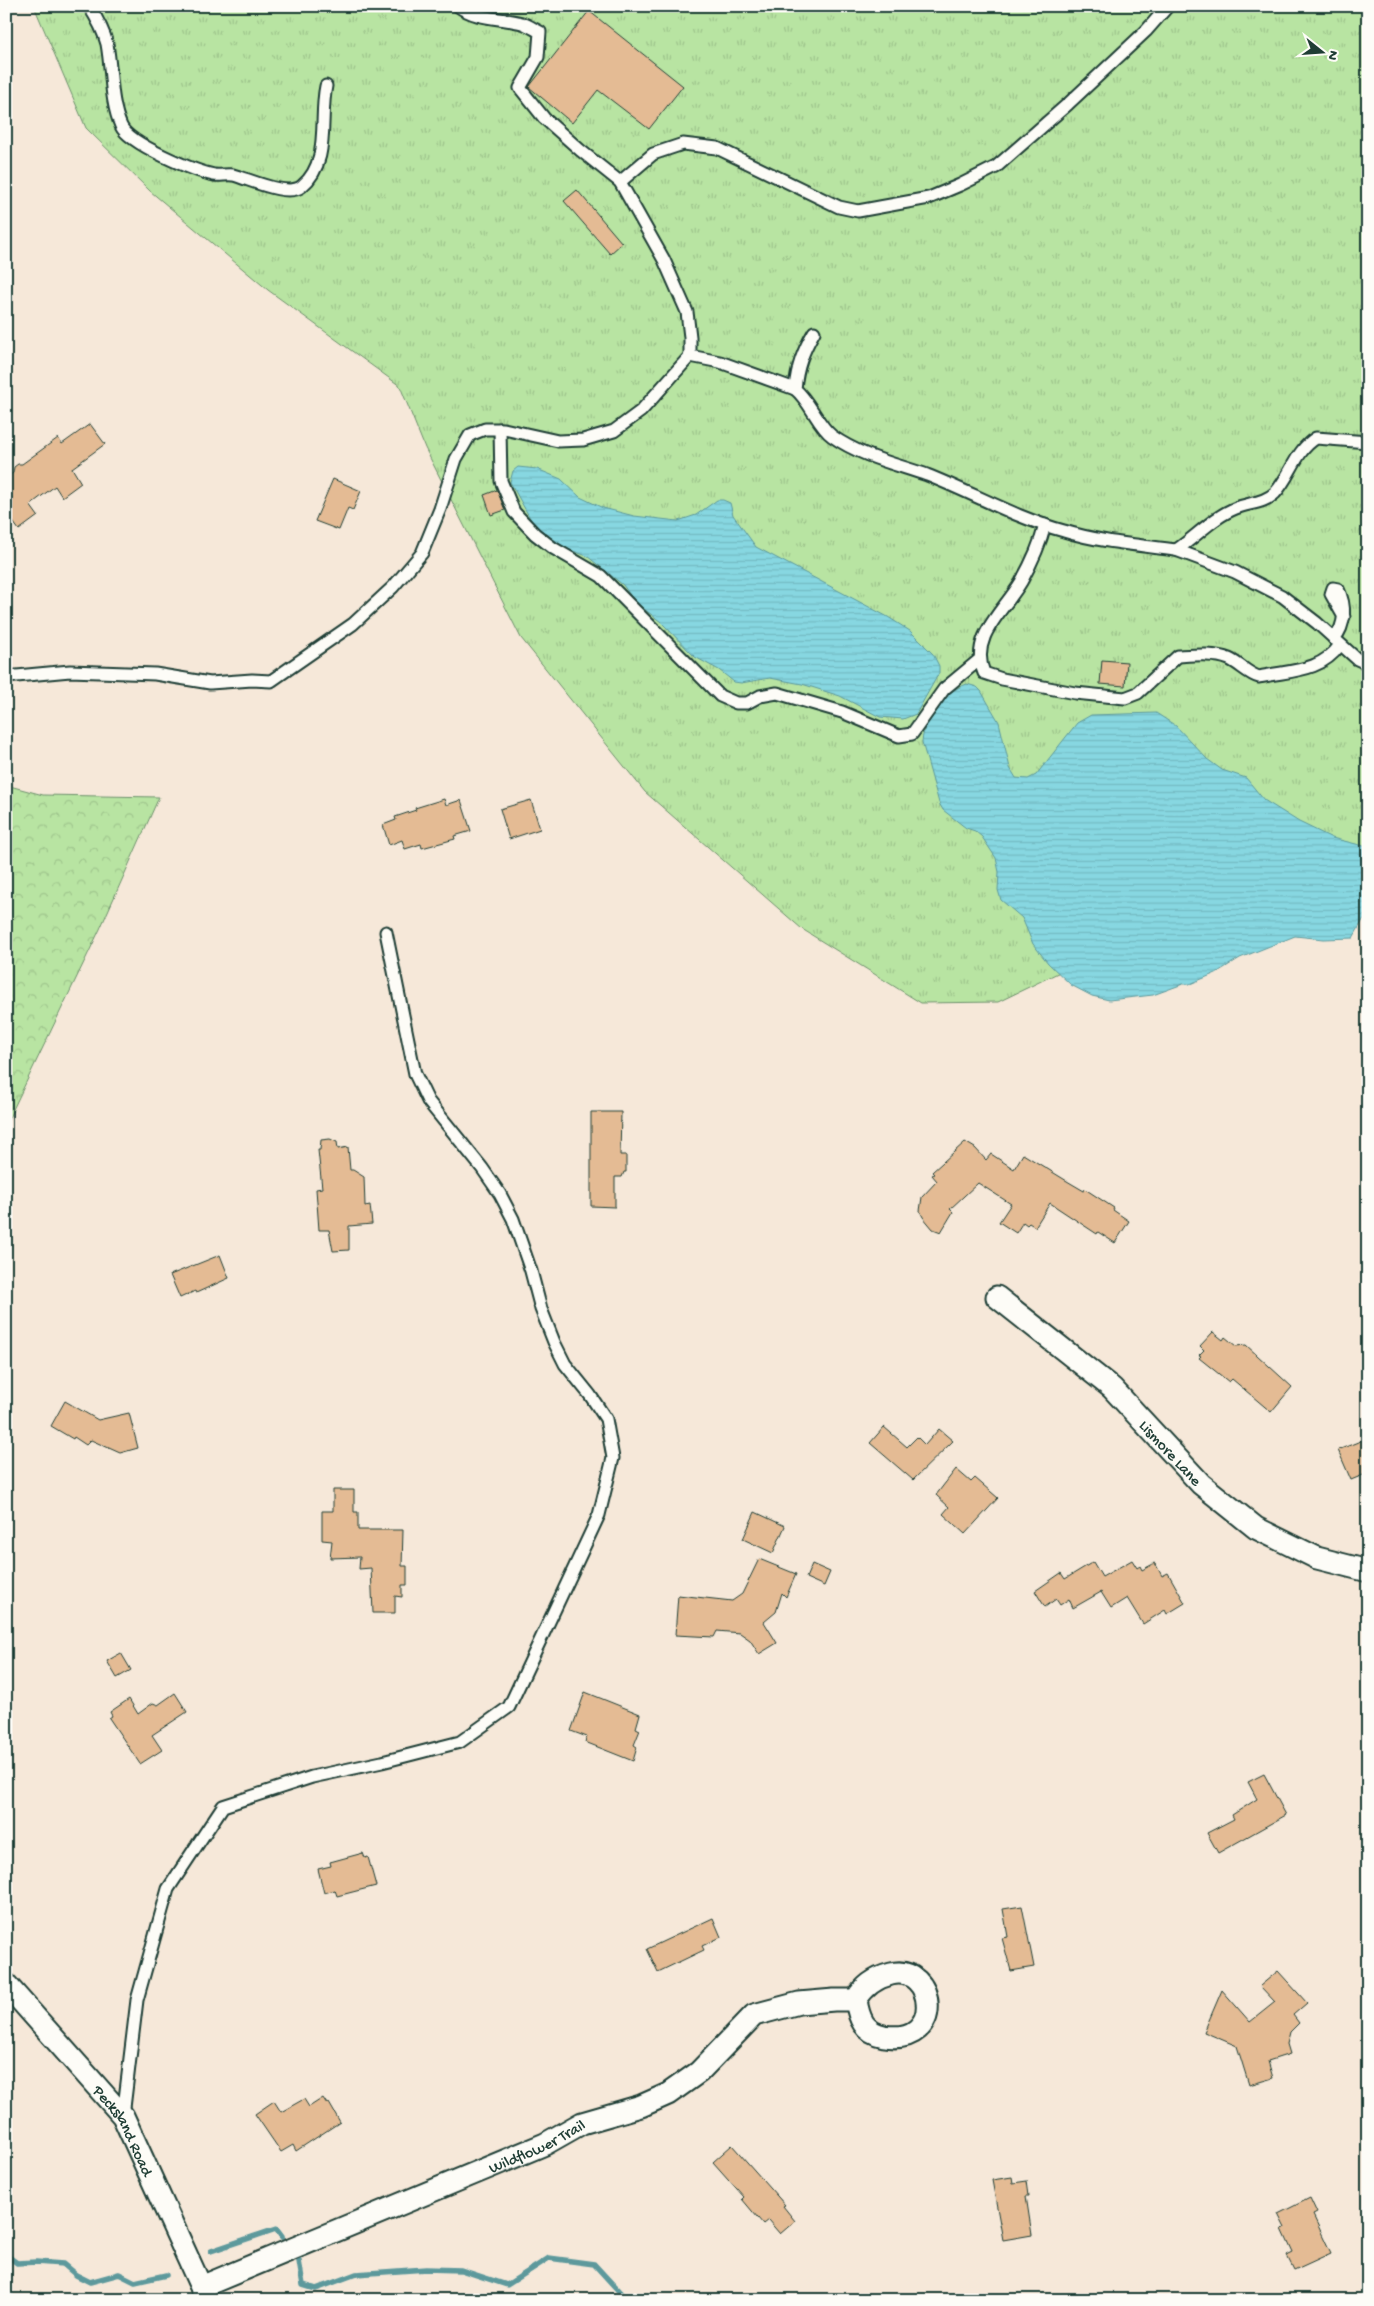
<svg xmlns="http://www.w3.org/2000/svg" width="1374" height="2306" viewBox="0 0 1374 2306" font-family="'Gochi Hand',sans-serif">
	<style>
		.grass { fill: url(#grass-tufts); stroke: #6c906b }
		.park { fill: url(#park-crowns); stroke: #6c906b }
		.water { fill: url(#water-rules); stroke: #5d999c }
		.lines { fill: none; stroke-linecap: round; stroke-linejoin: round }
		.stream { stroke: #5d999c; stroke-width: 5.5 }
		.building { fill: #e4bb94; stroke: #1f3d34 }
		.lane-casing { stroke: #1f3d34; stroke-width: 15 }
		.street-casing { stroke: #1f3d34; stroke-width: 25 }
		.lane { stroke: #fdfcf7; stroke-width: 11 }
		.street { stroke: #fdfcf7; stroke-width: 21 }
		.labels { text-anchor: middle; stroke-width: 4.5; stroke-linejoin: round; paint-order: stroke }
		.street-label { font-size: 16px; fill: #1f3d34; stroke: #fdfcf7 }
	</style>
	<defs>
		<pattern id="grass-tufts" width="24" height="20" patternUnits="userSpaceOnUse" patternTransform="scale(1.25)"><rect width="24" height="20" fill="#b8e4a2"/><path d="M3 7l-1-3M5 7V3M7 7l1-3M15 17l-1-3M17 17v-4M19 17l1-3" fill="none" stroke="#9ec48c"/></pattern>
		<pattern id="park-crowns" width="20" height="18" patternUnits="userSpaceOnUse" patternTransform="scale(1.25)"><rect width="20" height="18" fill="#b8e4a2"/><path d="M2 6a3 3 0 1 1 6 0M12 15a3 3 0 1 1 6 0" fill="none" stroke="#9ec48c"/></pattern>
		<pattern id="water-rules" width="6" height="5" patternUnits="userSpaceOnUse" patternTransform="scale(1.25)"><rect width="6" height="5" fill="#87d7e1"/><path d="M0 2.5h6" fill="none" stroke="#74b9c2"/></pattern>
	</defs>
	<rect width="100%" height="100%" fill="#f6e8d9"/>
	<filter id="ink" filterUnits="userSpaceOnUse"><feTurbulence type="fractalNoise" baseFrequency=".02" numOctaves="2"/><feDisplacementMap in="SourceGraphic" scale="10" xChannelSelector="R" yChannelSelector="G"/><feConvolveMatrix kernelMatrix="1 2 1 2 8 2 1 2 1" color-interpolation-filters="sRGB"/></filter>
	<g filter="url(#ink)">
		<polygon class="grass" points="34,6 1368,6 1368,883 1064,970 998,1002 921,1003 802,929 645,792 521,638 425,448 400,386 268,290 150,191 86,128"/>
		<polygon class="park" points="6,785 43,795 159,797 100,929 6,1124"/>
		<g class="water">
			<polygon points="518,467 537,469 561,479 580,497 603,508 634,516 678,521 696,515 717,500 723,500 730,503 733,515 756,547 888,617 910,631 933,654 939,666 939,673 916,714 903,719 880,717 840,696 802,684 770,678 741,683 734,682 719,670 695,657 661,622 635,602 623,585 587,556 562,547 535,527 510,482 513,471"/>
			<path d="M 967,684 L 977,687 L 981,691 L 999,722 L 1010,768 L 1016,778 L 1028,779 L 1036,775 L 1077,723 L 1091,715 L 1156,713 L 1176,726 L 1207,759 L 1222,770 L 1246,778 L 1264,800 L 1299,822 L 1332,838 L 1368,847 L 1368,911 L 1353,938 L 1324,939 L 1295,936 L 1240,958 L 1216,973 L 1190,984 L 1183,984 L 1153,995 L 1109,1000 L 1092,996 L 1071,985 L 1048,963 L 1033,944 L 1022,918 L 1001,900 L 998,890 L 999,872 L 996,858 L 982,837 L 975,831 L 966,828 L 943,810 L 939,803 L 922,742 C 924,717 943,692 967,684 Z"/>
		</g>
		<g class="lines">
			<g class="stream">
				<polyline points="211,2251 276,2229 282,2237"/>
				<polyline points="6,2255 17,2263 36,2262 63,2264 76,2275 90,2282 119,2274 135,2282 166,2275"/>
				<polyline points="299,2261 303,2285 316,2289 356,2274 426,2269 461,2270 507,2285 549,2258 594,2264 627,2300"/>
			</g>
		</g>
		<g class="building">
			<polygon points="589,11 683,86 649,129 598,90 572,123 529,87"/>
			<polygon points="577,190 622,243 610,254 564,201"/>
			<polygon points="90,424 105,444 72,468 81,483 62,497 55,486 30,505 38,516 19,530 6,512 6,478 13,473 14,467 18,464 22,464 58,438 62,444"/>
			<polygon points="333,479 361,491 353,510 348,508 339,530 315,521"/>
			<polygon points="497,490 505,510 491,515 484,495"/>
			<polygon points="1102,660 1127,662 1125,686 1100,684"/>
			<polygon points="444,799 446,805 461,800 471,831 454,836 455,839 422,848 421,844 405,849 402,840 389,845 383,825 396,820 395,817 416,810 415,808"/>
			<polygon points="531,800 540,829 509,839 500,809"/>
			<polygon points="591,1112 621,1112 620,1155 626,1155 626,1172 624,1172 622,1177 615,1177 615,1207 591,1206"/>
			<polygon points="330,1139 337,1142 338,1149 348,1147 350,1170 353,1170 364,1177 365,1206 370,1205 372,1224 349,1226 349,1250 333,1251 329,1230 319,1230 316,1189 322,1188 318,1150 320,1150 321,1140"/>
			<polygon points="965,1142 975,1148 986,1160 991,1154 1014,1169 1023,1154 1067,1181 1084,1191 1085,1189 1114,1208 1113,1210 1129,1221 1115,1243 1098,1232 1097,1234 1050,1203 1035,1227 1029,1223 1027,1225 1023,1222 1016,1233 999,1222 1011,1204 978,1183 950,1209 953,1212 941,1232 933,1229 923,1217 920,1211 922,1197 937,1181 932,1175 934,1174 932,1172"/>
			<polygon points="220,1255 229,1278 196,1293 195,1291 180,1298 170,1275"/>
			<polygon points="1213,1332 1223,1340 1225,1337 1236,1346 1246,1345 1292,1387 1271,1412 1232,1379 1229,1382 1199,1358 1201,1356 1199,1355 1204,1350 1200,1346"/>
			<polygon points="65,1401 98,1420 129,1413 138,1448 120,1453 91,1440 86,1445 74,1437 73,1439 51,1426"/>
			<polygon points="884,1427 907,1447 917,1437 925,1445 939,1429 953,1441 913,1480 870,1443"/>
			<polygon points="1368,1438 1368,1473 1351,1480 1338,1450"/>
			<polygon points="956,1469 971,1482 975,1478 998,1498 965,1534 943,1514 949,1507 936,1495"/>
			<polygon points="333,1490 354,1490 354,1512 358,1512 358,1530 403,1530 402,1566 407,1566 407,1585 402,1585 402,1597 395,1596 395,1613 373,1613 371,1568 359,1569 360,1557 330,1558 332,1541 322,1540 322,1511 333,1511"/>
			<polygon points="755,1512 785,1526 773,1553 743,1539"/>
			<polygon points="759,1559 796,1574 786,1597 782,1593 776,1612 764,1622 777,1643 759,1654 750,1640 740,1633 717,1631 714,1637 675,1635 678,1595 732,1601 742,1594"/>
			<polygon points="1132,1560 1137,1568 1140,1566 1142,1570 1155,1563 1162,1576 1168,1573 1185,1603 1167,1614 1165,1610 1143,1624 1127,1598 1111,1608 1101,1592 1073,1608 1069,1599 1060,1605 1056,1599 1045,1607 1035,1591 1061,1573 1065,1579 1093,1562 1102,1577"/>
			<polygon points="812,1564 830,1572 824,1586 806,1578"/>
			<polygon points="121,1653 131,1670 117,1678 107,1661"/>
			<polygon points="585,1692 640,1714 636,1728 640,1730 634,1745 637,1747 633,1761 585,1742 587,1737 571,1731"/>
			<polygon points="175,1693 187,1712 152,1735 162,1750 140,1764 109,1718 112,1716 110,1712 129,1699 138,1714 153,1703 158,1705"/>
			<polygon points="1264,1774 1286,1815 1218,1853 1207,1833 1234,1819 1232,1815 1257,1799 1248,1782"/>
			<polygon points="363,1853 365,1858 368,1857 376,1886 337,1896 335,1890 324,1893 318,1869 331,1866 330,1862"/>
			<polygon points="1022,1906 1034,1967 1011,1971 1002,1938 1008,1937 1003,1909"/>
			<polygon points="713,1918 721,1937 702,1946 704,1950 658,1972 647,1949"/>
			<polygon points="1278,1971 1307,2003 1293,2015 1299,2023 1290,2032 1287,2044 1290,2054 1268,2061 1273,2078 1249,2085 1237,2046 1204,2032 1222,1990 1250,2022 1275,2002 1260,1986"/>
			<polygon points="323,2098 327,2104 329,2103 340,2122 296,2151 293,2145 281,2152 255,2114 274,2101 281,2112 304,2099 309,2107"/>
			<polygon points="732,2145 785,2205 783,2206 795,2221 780,2234 768,2220 763,2224 742,2199 744,2197 713,2162"/>
			<polygon points="1012,2177 1013,2183 1027,2181 1029,2196 1026,2196 1032,2235 1003,2240 992,2180"/>
			<polygon points="1310,2198 1317,2213 1313,2215 1331,2253 1294,2270 1287,2256 1293,2253 1282,2229 1285,2228 1278,2214"/>
		</g>
		<g class="lines">
			<defs>
				<g id="lane">
					<path d="M 89,6 C 96,17 104,32 107,44 C 112,71 110,101 121,126 C 129,144 194,171 214,175 C 220,176 227,174 233,175 C 249,179 288,198 302,186 C 331,162 319,118 326,86"/>
					<path d="M 458,6 C 477,20 500,17 522,23 C 528,25 534,29 540,32 L 538,57 L 520,88 L 544,118 L 580,150 L 620,182 L 664,260 L 687,312 L 690,337 L 690,356 L 720,362 L 795,389"/>
					<polyline points="620,182 653,154 683,144 717,148 839,207 858,211 929,198 960,185 996,167 1068,104 1146,31 1168,6"/>
					<path d="M 814,332 C 803,351 797,367 795,389 C 810,401 818,426 832,436 C 860,456 895,464 927,475 C 973,493 1016,518 1064,531 C 1099,542 1139,545 1176,550 C 1196,537 1213,517 1236,508 C 1248,503 1265,503 1275,493 C 1291,476 1295,451 1316,438 L 1368,442"/>
					<polyline points="500,429 501,481 514,512 535,534 553,548 601,576 720,696 736,703 747,703 760,696 777,693 842,712 899,736 912,734 944,689 979,660"/>
					<path d="M 1045,525 C 1040,545 1031,564 1021,582 C 1004,611 969,637 984,673 L 1002,679 L 1075,693 L 1125,698 L 1138,693 L 1178,656 C 1194,655 1215,653 1229,659 C 1240,664 1248,674 1259,677 C 1290,670 1320,673 1340,645"/>
					<polyline points="1176,550 1235,572 1282,596 1317,623 1357,659 1368,664"/>
					<path d="M 1334,639 C 1346,625 1346,605 1338,589 L 1333,588 L 1331,594 L 1344,617"/>
					<polyline points="6,677 70,671 155,674 210,683 252,680 271,681 353,624 393,587 422,553 440,509 456,459 470,435 485,429 504,429 558,441 583,440 614,431 641,411 690,356"/>
					<polyline points="123,2116 137,2000 168,1889 223,1806 312,1777 382,1762 460,1742 509,1707 599,1515 613,1458 606,1419 590,1395 565,1364 554,1342 541,1309 531,1271 513,1219 500,1194 482,1168 428,1101 415,1074 386,932"/>
				</g>
				<g id="street">
					<path id="s1" d="M 997,1297 L 1112,1388 L 1201,1484 L 1256,1528 L 1317,1558 L 1368,1571"/>
					<path id="s2" d="M 6,1984 L 123,2116 L 207,2300"/>
					<path id="s3" d="M 201,2287 L 545,2144 L 582,2123 L 641,2106 L 668,2094 L 699,2072 L 754,2015 L 799,2003 L 834,2000 L 856,2000 C 859,2019 864,2032 884,2036 C 947,2046 934,1963 891,1974 C 875,1978 864,1986 856,2000"/>
				</g>
			</defs>
			<use href="#lane" class="lane-casing"/>
			<use href="#street" class="street-casing"/>
			<use href="#lane" class="lane"/>
			<use href="#street" class="street"/>
		</g>
	</g>
	<g class="labels">
		<g class="street-label">
			<text dy="6" stroke="none"><textPath href="#s1" startOffset="234">Lismore Lane</textPath></text>
			<text dy="6" stroke="none"><textPath href="#s2" startOffset="189">Pecksland Road</textPath></text>
			<text dy="6" stroke="none"><textPath href="#s3" startOffset="364">Wildflower Trail</textPath></text>
		</g>
	</g>
	<rect width="1374" height="2306" fill="none" stroke="#fdfcf7" stroke-width="25"/>
	<rect x="12" y="12" width="1349" height="2281" fill="none" stroke="#1f3d34" stroke-width="2" filter="url(#ink)"/>
	<g transform="translate(1322 52) rotate(107)" stroke="#fdfcf7" stroke-width="4" paint-order="stroke">
	<path d="M0-4L9 19L0 12L-9 19Z" fill="#1f3d34"/>
	<text y="-8" font-size="14" font-weight="bold" text-anchor="middle" fill="#1f3d34">N</text>
	</g>
</svg>
